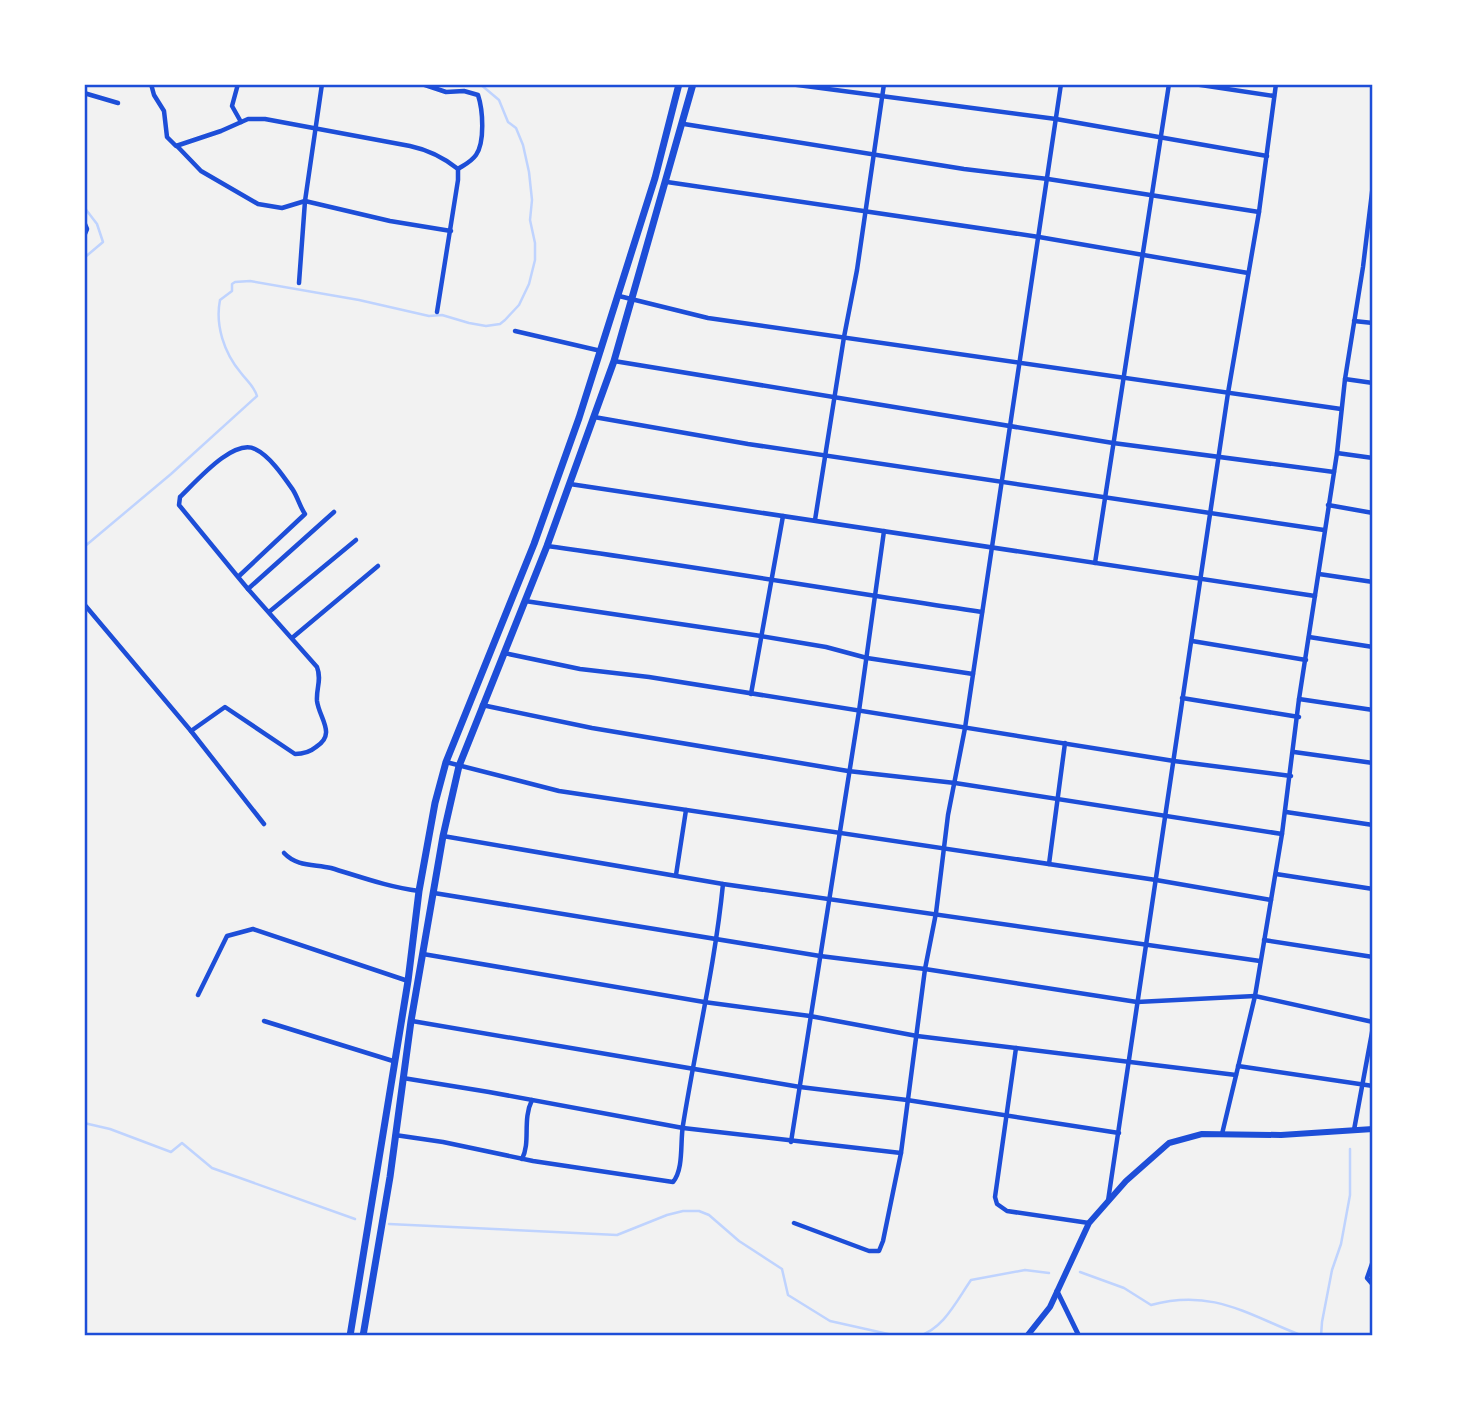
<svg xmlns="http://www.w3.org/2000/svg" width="1457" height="1420" viewBox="0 0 1457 1420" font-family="'Varela Round',sans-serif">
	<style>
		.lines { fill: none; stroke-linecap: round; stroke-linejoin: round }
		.stream { stroke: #bfd3fe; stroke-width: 2.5 }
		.minor { stroke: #1d4ed8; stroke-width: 4.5 }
		.tertiary { stroke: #1d4ed8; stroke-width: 5 }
		.secondary { stroke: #1d4ed8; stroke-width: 6 }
		.primary { stroke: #1d4ed8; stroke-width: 7 }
		.neatline { fill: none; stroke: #1d4ed8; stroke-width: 2.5 }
	</style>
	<rect width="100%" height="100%" fill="#f2f2f2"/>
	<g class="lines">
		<g class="stream">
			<polyline points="84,207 97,224 103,242 84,258"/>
			<path d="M 84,547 L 171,474 L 257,396 C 254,386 247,381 241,373 C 224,353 215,325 220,300 L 232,291 L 232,284 L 235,282 L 250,281 L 359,300 L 429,316 L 442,315 L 469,323 L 486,326 L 500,324 L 505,320 L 519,305 L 529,284 L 535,260 L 535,243 L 530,220 L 532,200 L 529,172 L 523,145 L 516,128 L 508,122 L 499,100 L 480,84"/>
			<polyline points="84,1123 110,1129 171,1152 182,1143 212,1168 355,1219"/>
			<polyline points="389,1224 617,1235 667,1215 683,1211 699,1211 709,1215 739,1241 782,1269 788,1295 830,1321 897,1336"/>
			<path d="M 1080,1272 L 1124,1288 L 1151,1305 C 1213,1288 1248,1315 1303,1336"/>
			<path d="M 918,1336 C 943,1330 957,1300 971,1280 L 1025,1270 L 1049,1273"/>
			<polyline points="1321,1336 1322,1322 1332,1270 1341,1244 1350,1195 1350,1149"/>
		</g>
		<g class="minor">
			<path d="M 151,84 L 154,95 L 164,111 L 167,137 L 176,146 L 221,131 L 248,119 L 265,119 L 410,146 C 429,150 443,157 458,169 L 458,180 L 437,312"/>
			<polyline points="238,84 232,106 241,122"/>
			<path d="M 422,84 L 446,92 L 464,91 L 478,95 C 483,110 485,142 476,155 C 471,162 464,165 458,169"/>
			<polyline points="790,84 1056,119 1267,156"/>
			<polyline points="1194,84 1274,96"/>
			<polyline points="84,93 118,103"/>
			<polyline points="684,124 964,169 1048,179 1259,212"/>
			<polyline points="177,146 201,171 258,204 282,208 305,201 390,221 451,231"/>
			<polyline points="667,182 1039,237 1248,273"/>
			<polyline points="84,222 87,229 84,236"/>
			<polyline points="299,283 305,201 322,84"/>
			<polyline points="619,296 708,318 1341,409"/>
			<polyline points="1354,321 1373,323"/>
			<polyline points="515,331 601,351"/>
			<polyline points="614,361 1113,443 1334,472"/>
			<polyline points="1345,379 1373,383"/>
			<polyline points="594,417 748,444 1324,530"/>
			<polyline points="1337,453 1373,458"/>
			<polyline points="570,484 1315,596"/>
			<polyline points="1328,505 1373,513"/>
			<polyline points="815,520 844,337 857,270 884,84"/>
			<path d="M 547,546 C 693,566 837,591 982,612"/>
			<polyline points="1095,563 1169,84"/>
			<polyline points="1319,574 1373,582"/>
			<polyline points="248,589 334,512"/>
			<polyline points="525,601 761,636 826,647 867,658 973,674"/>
			<polyline points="84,604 191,731 264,824"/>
			<polyline points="269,612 356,540"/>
			<polyline points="1309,637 1373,647"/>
			<polyline points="292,638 378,566"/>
			<polyline points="1192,641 1306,660"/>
			<polyline points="504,653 580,669 649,677 1174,761 1291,776"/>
			<polyline points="751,694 783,516"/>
			<polyline points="1182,698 1299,717"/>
			<polyline points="1299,699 1373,710"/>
			<polyline points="482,705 592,728 848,771 955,783 1282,834"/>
			<path d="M 191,731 L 225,707 L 295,754 C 302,754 310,752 316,747 C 337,734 319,718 317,701 C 316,688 322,680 317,667 L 248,589 L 238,577 L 179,505 L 180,497 C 195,483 233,438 255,449 C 270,456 284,477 293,490 C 298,498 300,507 305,514 L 238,577"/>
			<polyline points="1294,752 1373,763"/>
			<polyline points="446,762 559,791 1156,880 1271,900"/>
			<polyline points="1286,812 1373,825"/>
			<polyline points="443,836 723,884 1260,961"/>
			<path d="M 284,853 C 297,867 315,864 331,868 C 361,877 388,887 419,891"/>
			<polyline points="1049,864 1065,743"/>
			<polyline points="1276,874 1373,889"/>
			<polyline points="676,875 686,810"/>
			<polyline points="434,893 820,956 925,969 1137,1002 1255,996 1373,1022"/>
			<polyline points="1264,940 1373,957"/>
			<polyline points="423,954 704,1002 810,1016 917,1036 1236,1075"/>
			<polyline points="198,995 227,936 253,929 408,981"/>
			<polyline points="264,1021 393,1061"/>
			<polyline points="412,1021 800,1087 907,1100 1119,1133"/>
			<polyline points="1016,1048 995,1197 997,1204 1007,1211 1089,1223"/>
			<polyline points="1238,1066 1373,1086"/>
			<polyline points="403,1078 489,1092 683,1128 901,1153"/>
			<polyline points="1354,1130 1373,1027"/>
			<polyline points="1222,1134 1255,996 1282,834 1299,699 1337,453 1345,379 1363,267 1373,184"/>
			<path d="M 395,1135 L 443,1142 L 533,1161 L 673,1182 C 684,1169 680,1142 683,1125 C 696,1044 715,965 723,884"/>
			<polyline points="791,1142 859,711 884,531"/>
			<path d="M 522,1159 C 531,1142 522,1120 532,1100"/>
			<polyline points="1108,1201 1228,393 1259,212 1276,84"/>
			<polyline points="794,1223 869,1251 879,1251 883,1241 901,1153 925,969 936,913 948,815 965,728 1061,84"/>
			<polyline points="1373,1261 1367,1278 1373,1285"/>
		</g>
		<polyline class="tertiary" points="1057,1291 1079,1336"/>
		<polyline class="secondary" points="1027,1336 1050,1307 1089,1223 1126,1181 1169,1143 1202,1134 1281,1135 1373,1129"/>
		<g class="primary">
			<polyline points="350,1336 408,981 419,891 435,803 446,762 534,544 579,418 655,178 679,84"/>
			<polyline points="363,1336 390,1177 411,1021 443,836 459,766 547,546 614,361 693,84"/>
		</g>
	</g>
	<rect width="1457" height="1420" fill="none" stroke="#ffffff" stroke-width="172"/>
	<rect x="86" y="86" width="1285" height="1248" class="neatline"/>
</svg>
